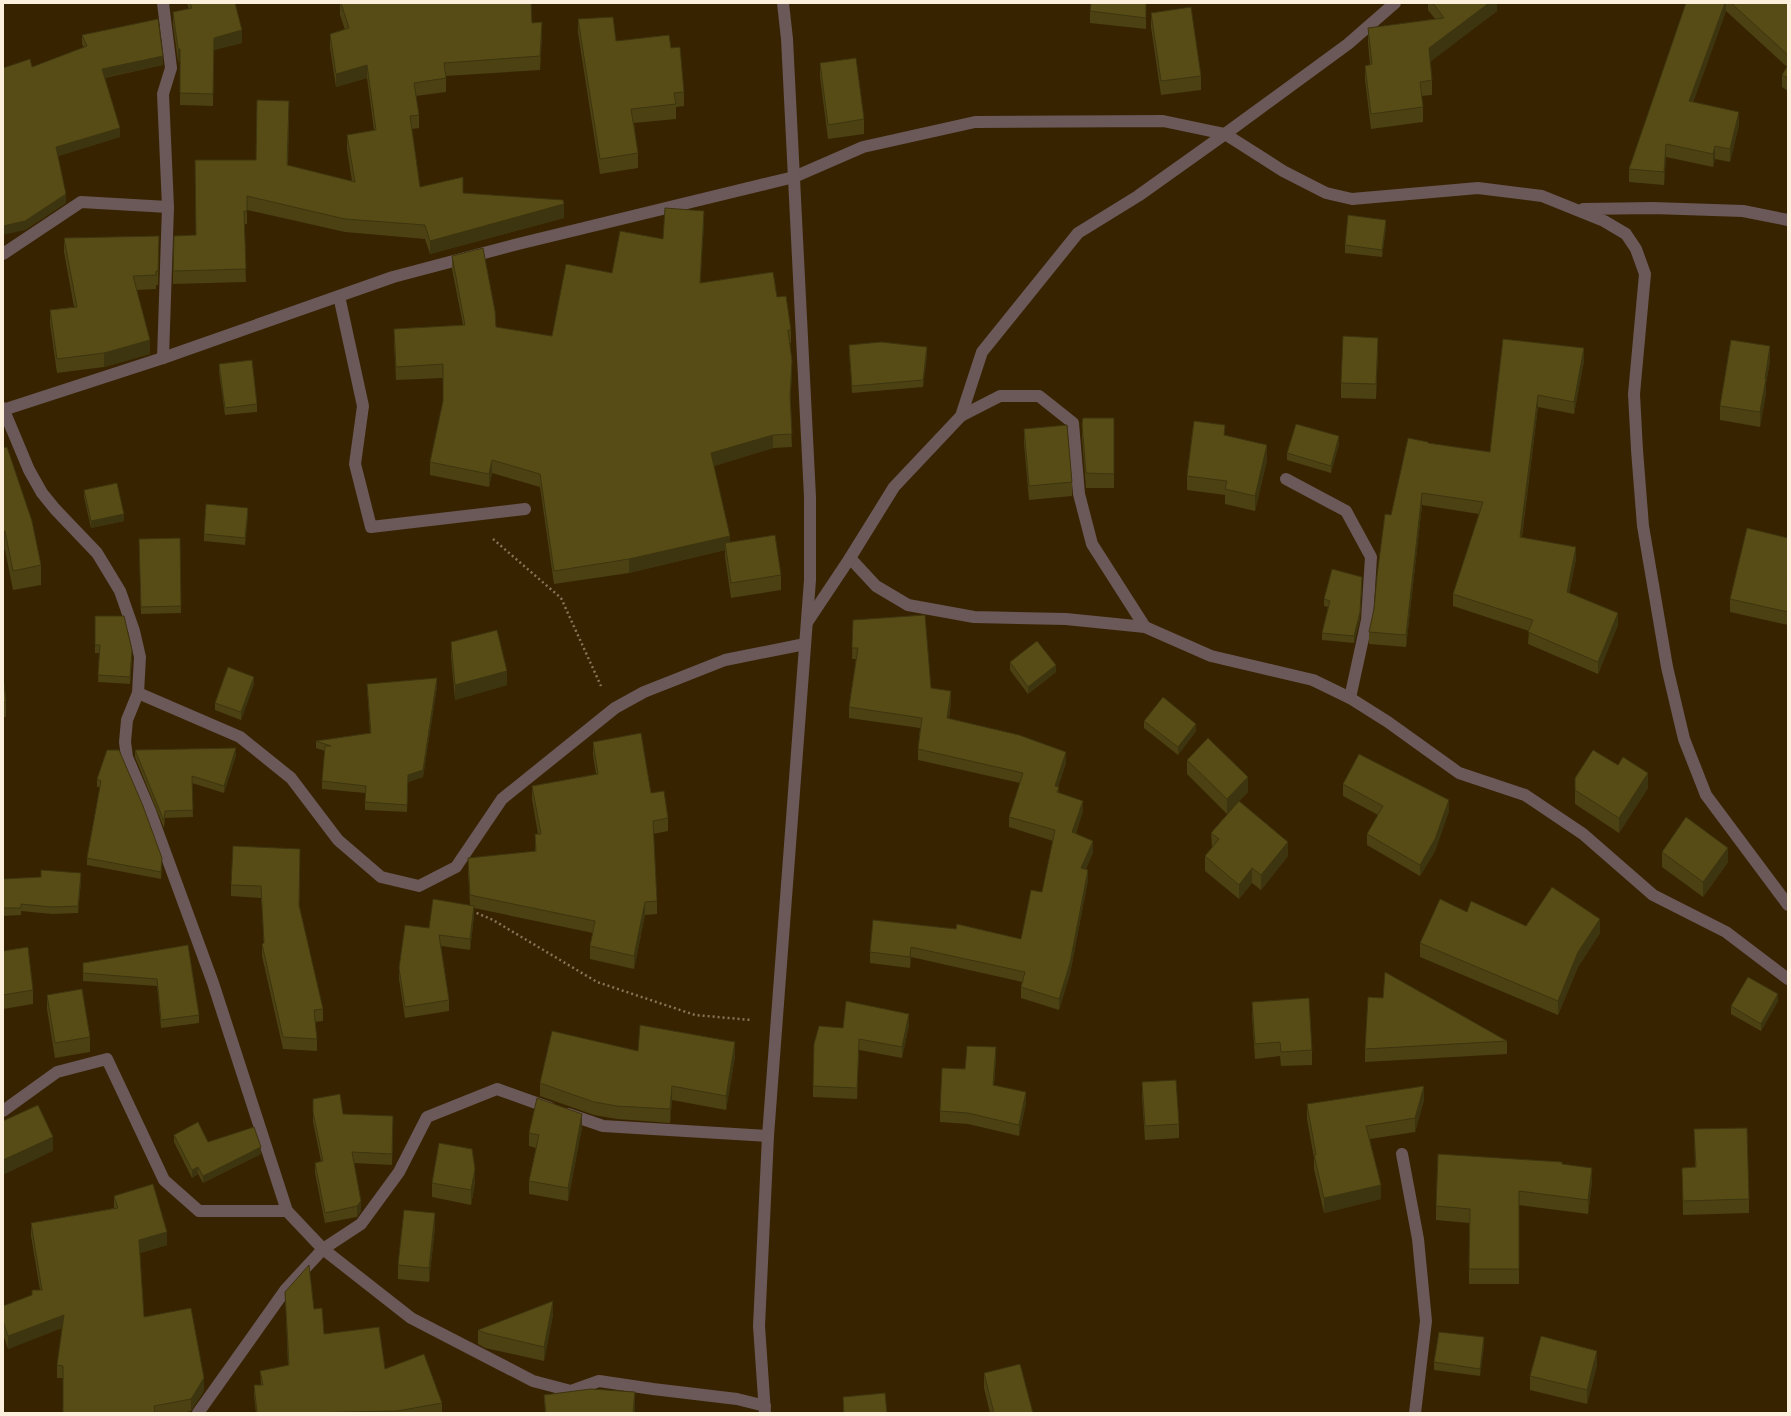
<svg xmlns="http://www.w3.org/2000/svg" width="1791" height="1416" viewBox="0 0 1791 1416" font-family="'Titillium Web',sans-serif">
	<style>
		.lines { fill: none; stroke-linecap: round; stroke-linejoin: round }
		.path { stroke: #867458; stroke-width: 2.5; stroke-dasharray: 2 3; stroke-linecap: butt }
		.minor { stroke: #6b5858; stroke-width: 12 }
		.wall { fill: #4b4113 }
		.shaded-wall { fill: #3d350f }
		.building { fill: #574c16; stroke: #3d350f }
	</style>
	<rect width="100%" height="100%" fill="#372300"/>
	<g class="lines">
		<g class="path">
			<polyline points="493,539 561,598 601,686"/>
			<polyline points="472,911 493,920 597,982 695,1015 751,1020"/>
		</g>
		<g class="minor">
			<polyline points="163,3 171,68 163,94 168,207 163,358"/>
			<polyline points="1583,209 1653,208 1743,211 1788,220"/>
			<polyline points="3,254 81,202 168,207"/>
			<polyline points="339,296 363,406 355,464 371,527 525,509"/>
			<polyline points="3,408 29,470 42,493 55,509 97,553 120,591 134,631 140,657 138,693 127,720 125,742 127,757 150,811 213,983 287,1211 323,1249 411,1318 533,1381 571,1391 599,1381 653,1389 737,1399 765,1406"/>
			<polyline points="3,410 163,358 393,277 518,244 794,177 863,147 975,122 1163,121 1225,134 1283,171 1326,193 1352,199 1478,188 1542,196 1604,221 1626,234 1636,249 1645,274 1634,394 1637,450 1643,526 1667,667 1684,739 1706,795 1788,905"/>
			<polyline points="961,416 1000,396 1039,396 1073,423 1079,494 1092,544 1145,627"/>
			<polyline points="1286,479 1346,511 1371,557 1367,620 1350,698"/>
			<polyline points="850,558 876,586 908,605 974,617 1066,619 1145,627 1211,656 1313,680 1350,698 1388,722 1459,773 1525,795 1583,834 1653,895 1726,932 1788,979"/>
			<polyline points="808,621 850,558 894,487 961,416 982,352 1078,233 1138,196 1225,134 1348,44 1395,3"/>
			<polyline points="138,693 240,737 291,778 338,840 381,877 419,886 456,867 502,799 615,708 644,692 725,660 805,644"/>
			<polyline points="3,1111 57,1072 107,1059 164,1180 199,1211 287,1211"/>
			<polyline points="568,1114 603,1126 768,1136"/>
			<polyline points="1402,1154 1418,1239 1426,1321 1415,1413"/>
			<polyline points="198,1413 286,1289 323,1249 361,1224 399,1172 427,1117 497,1089 550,1108"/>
			<polyline points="765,1413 759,1326 768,1136 810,580 810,497 787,39 783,3"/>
		</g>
	</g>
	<g class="wall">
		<polygon points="187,3 235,3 242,43 214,50 213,106 180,105 180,61 178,62 173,25 173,12 189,9"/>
		<polygon points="340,3 531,3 532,23 542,36 540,70 446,76 446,92 416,96 419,115 419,128 412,129 420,187 463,193 564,218 430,254 425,239 345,232 247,210 247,224 244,224 246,282 173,284 173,271 196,235 256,160 289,114 288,165 352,181 347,149 347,135 374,130 367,78 336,87 330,48 330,34 345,30 340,15"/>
		<polygon points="1146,3 1146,29 1090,23 1090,11"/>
		<polygon points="1428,3 1497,3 1497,11 1430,61 1432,80 1432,95 1421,96 1423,107 1423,122 1371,129 1365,80 1365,66 1370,65 1368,43 1368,28 1435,19 1428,10"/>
		<polygon points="1686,3 1788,3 1788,91 1782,87 1782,75 1787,67 1726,11 1693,102 1739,125 1730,162 1715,159 1713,167 1666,157 1664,185 1629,182 1629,169"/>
		<polygon points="1151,13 1201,76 1201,90 1161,95 1151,27"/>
		<polygon points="578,19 616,41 671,48 684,92 684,106 676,107 676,119 634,123 638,153 638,168 600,174 578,33"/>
		<polygon points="82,35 163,65 105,78 120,137 58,156 66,203 25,230 32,67 84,48 82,44"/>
		<polygon points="820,63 864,119 864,134 828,139 820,77"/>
		<polygon points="704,224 700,283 777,297 791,330 791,343 790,343 792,374 790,403 792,447 773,448 714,466 730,542 781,575 781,590 731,598 725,557 725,550 629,573 554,584 540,487 492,473 489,487 430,475 430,462 443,401 443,378 396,380 394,342 394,329 463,325 452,269 452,256 496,327 552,336 612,273 663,239"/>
		<polygon points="1386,227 1382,257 1345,253 1345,245"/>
		<polygon points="64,238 159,250 158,285 156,285 156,289 137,290 150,354 104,367 57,373 50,324 50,310 74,307 64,252"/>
		<polygon points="1503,339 1584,361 1574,414 1538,407 1522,537 1576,559 1569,593 1618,625 1598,674 1528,644 1529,631 1453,606 1453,594 1479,514 1422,505 1406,647 1369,644 1369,632 1374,609 1391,515 1428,443 1490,452"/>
		<polygon points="849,345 927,355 923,387 852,393 849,352"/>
		<polygon points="1378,352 1376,399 1341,398 1341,383"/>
		<polygon points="1770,361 1766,383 1766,393 1760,427 1720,420 1720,406"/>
		<polygon points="219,364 257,404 257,412 225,415 219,372"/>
		<polygon points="1114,418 1114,488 1086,488 1082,438 1082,424"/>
		<polygon points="1024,429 1072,482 1072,496 1029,500 1024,444"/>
		<polygon points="1225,435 1267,460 1255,511 1225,504 1225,495 1187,490 1187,476"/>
		<polygon points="1339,444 1331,473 1287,460 1287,453"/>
		<polygon points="3,448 41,565 41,585 13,590 5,550"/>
		<polygon points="84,490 124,521 91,528 84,497"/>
		<polygon points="248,515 245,545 204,541 204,534"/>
		<polygon points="180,538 181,613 141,614 139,547"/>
		<polygon points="1788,538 1788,625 1730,612 1730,599"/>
		<polygon points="1362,584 1360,619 1354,643 1322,640 1322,633 1328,607 1324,606 1324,599"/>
		<polygon points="95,616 132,658 130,684 98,682 99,653 95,653"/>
		<polygon points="853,620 931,688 951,702 949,718 1066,763 1058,787 1059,793 1083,811 1076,833 1093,852 1086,869 1088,880 1070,974 1059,1010 1021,998 1021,987 1022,982 911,957 910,968 870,963 870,952 873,920 1021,939 1042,892 1053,841 1009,827 1009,817 1020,783 918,760 918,749 920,728 849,718 849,707 856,659 852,659"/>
		<polygon points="451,642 507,685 455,700 451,657"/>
		<polygon points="1010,662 1056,672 1028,694 1010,670"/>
		<polygon points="3,675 6,702 6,717 3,717"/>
		<polygon points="254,684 241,720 215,710 215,703"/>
		<polygon points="367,684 437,686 423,777 408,782 407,812 365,810 365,793 322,789 322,781 325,751 316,748 316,741 370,733"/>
		<polygon points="1144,721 1196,731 1178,755 1144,728"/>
		<polygon points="593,742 651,793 668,818 668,831 653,834 657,901 657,914 645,915 634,969 590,959 590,946 593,933 474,908 474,916 470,950 441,946 449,1000 449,1011 405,1018 399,979 399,968 429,928 470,905 468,871 468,858 535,852 535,834 538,834 532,799 532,786 596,774 593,755"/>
		<polygon points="107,750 162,865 161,879 87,865 87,858 100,787 97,787 97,779"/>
		<polygon points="135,750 236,755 224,793 192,783 193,817 165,818 164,828 135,757"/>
		<polygon points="1187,760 1248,792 1239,801 1288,856 1261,890 1252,883 1239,899 1205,871 1205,856 1212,848 1211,833 1235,805 1227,814 1187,774"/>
		<polygon points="1575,778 1648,788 1619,833 1575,804"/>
		<polygon points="1343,784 1449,811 1435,851 1420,876 1367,845 1367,834 1378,815 1343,796"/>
		<polygon points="1662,852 1728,862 1703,897 1662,867"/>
		<polygon points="300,861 299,906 323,1009 323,1021 315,1022 317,1039 317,1051 283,1049 262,956 262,944 264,943 261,898 231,896 231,885"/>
		<polygon points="3,879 81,881 78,913 52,914 21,911 21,915 3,916"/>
		<polygon points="1467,912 1526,926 1600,933 1578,967 1558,1015 1420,957 1420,943"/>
		<polygon points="188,945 199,1015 199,1023 161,1028 157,986 83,981 83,963"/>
		<polygon points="3,951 33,990 33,1004 3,1009"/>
		<polygon points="47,995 90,1037 90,1052 55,1058 47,1009"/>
		<polygon points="1778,1001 1761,1031 1731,1014 1731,1006"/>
		<polygon points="1252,1002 1312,1050 1312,1065 1281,1066 1280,1056 1255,1059 1252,1016"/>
		<polygon points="909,1025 902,1058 859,1050 857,1099 813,1097 813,1086 843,1028"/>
		<polygon points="1507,1041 1507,1054 1365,1062 1365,1049"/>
		<polygon points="638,1051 735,1056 726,1110 672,1100 670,1123 617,1119 594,1115 540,1096 540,1083"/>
		<polygon points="996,1058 994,1085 1026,1103 1019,1136 968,1124 940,1122 940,1111 965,1069"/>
		<polygon points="1142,1082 1179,1124 1179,1138 1145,1140 1142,1097"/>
		<polygon points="313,1099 343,1114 393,1127 392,1165 354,1163 361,1211 357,1217 325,1223 315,1173 315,1163 321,1161 313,1122"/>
		<polygon points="1424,1100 1415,1132 1370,1139 1381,1199 1324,1213 1314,1169 1314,1158 1307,1119 1307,1104"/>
		<polygon points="582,1127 568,1201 529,1194 529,1181 536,1148 529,1146 529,1133"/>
		<polygon points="1694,1129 1749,1199 1749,1213 1683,1215 1682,1168 1695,1167"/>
		<polygon points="174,1135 208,1142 261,1154 203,1183 198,1174 192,1178 174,1142"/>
		<polygon points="1562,1164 1592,1182 1588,1214 1519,1205 1519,1284 1469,1284 1469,1223 1436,1220 1436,1206"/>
		<polygon points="432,1183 475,1183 471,1205 432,1197"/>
		<polygon points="114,1196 167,1245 140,1253 144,1317 204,1391 191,1411 182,1413 63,1413 63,1378 57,1378 57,1365 62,1328 8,1349 3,1334 3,1306 32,1295 32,1290 40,1290 31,1236 31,1223 114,1208"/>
		<polygon points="435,1227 429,1282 398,1279 398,1265"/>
		<polygon points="285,1292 314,1309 324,1334 385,1369 442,1403 442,1413 256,1413 254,1396 254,1385 261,1385 260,1371 288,1366"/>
		<polygon points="553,1315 544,1361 485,1348 478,1344 478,1330"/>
		<polygon points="1484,1345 1480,1376 1434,1370 1434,1362"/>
		<polygon points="1597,1365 1587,1404 1530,1390 1530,1376"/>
		<polygon points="984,1373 1033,1413 990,1413 984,1388"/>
		<polygon points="544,1395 635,1406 635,1413 545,1413"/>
		<polygon points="843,1397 887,1413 843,1413"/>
	</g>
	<g class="shaded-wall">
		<polygon points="1489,3 1497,3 1497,11 1429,63 1429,48"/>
		<polygon points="1725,3 1726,3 1726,11 1689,114 1689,101"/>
		<polygon points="542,22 542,36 540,70 540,56"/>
		<polygon points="242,30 242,43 214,50 213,106 214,38"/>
		<polygon points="178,49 180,49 180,61 178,62"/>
		<polygon points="163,56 163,65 102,78 102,69"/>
		<polygon points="367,65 367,78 336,87 336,74"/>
		<polygon points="1739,112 1739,125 1730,162 1730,149"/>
		<polygon points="120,128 120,137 56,157 56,147"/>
		<polygon points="1666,144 1666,157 1664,185 1664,172"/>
		<polygon points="1715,146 1715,159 1713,167 1713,154"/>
		<polygon points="66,194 66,203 25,230 3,235 3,226"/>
		<polygon points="564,204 564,218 430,254 430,241"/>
		<polygon points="704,211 704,224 700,296 700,283"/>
		<polygon points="1386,220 1386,227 1382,257 1382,250"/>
		<polygon points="159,236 159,250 158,285 158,271"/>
		<polygon points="1378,338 1378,352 1376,399 1376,384"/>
		<polygon points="150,340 150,354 104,367 104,353"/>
		<polygon points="1770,346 1770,361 1766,383 1766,393 1760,427 1760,412"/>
		<polygon points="927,347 927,355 923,387 923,380"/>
		<polygon points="1584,348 1584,361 1574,414 1574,402"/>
		<polygon points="792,361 792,374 790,408 790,395"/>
		<polygon points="1538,395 1538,407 1520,549 1520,537"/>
		<polygon points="773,435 773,448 711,467 711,453"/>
		<polygon points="1339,436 1339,444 1331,473 1331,466"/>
		<polygon points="1267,445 1267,460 1255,511 1255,496"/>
		<polygon points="492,460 492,473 489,487 489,474"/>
		<polygon points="1422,493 1422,505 1406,647 1406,635"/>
		<polygon points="248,508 248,515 245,545 245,538"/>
		<polygon points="124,514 124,521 91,528 91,521"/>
		<polygon points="3,531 5,531 5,550 3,551"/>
		<polygon points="730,536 730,549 725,543 725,550 629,573 629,559"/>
		<polygon points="1576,547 1576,559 1567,604 1567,592"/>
		<polygon points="1362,577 1360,619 1354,643 1354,636"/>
		<polygon points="1618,613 1618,625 1598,674 1598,662"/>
		<polygon points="132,650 132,658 130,684 130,677"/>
		<polygon points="1056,665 1056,672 1028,694 1028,687"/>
		<polygon points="507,671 507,685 455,700 455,685"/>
		<polygon points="254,677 254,684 241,720 241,712"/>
		<polygon points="437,678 437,686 423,777 408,782 407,812 408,775"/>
		<polygon points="951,691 951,702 947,729 947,718"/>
		<polygon points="1196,724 1196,731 1178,755 1178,747"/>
		<polygon points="236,748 236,755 224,793 224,786"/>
		<polygon points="1066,752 1066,763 1055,796 1055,786"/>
		<polygon points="1648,773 1648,788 1619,833 1619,818"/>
		<polygon points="1248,777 1248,792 1227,814 1227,799"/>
		<polygon points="1449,800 1449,811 1435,851 1420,876 1420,865"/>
		<polygon points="1083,801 1083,811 1072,843 1072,832"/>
		<polygon points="1093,841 1093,852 1081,879 1081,868"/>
		<polygon points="1288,842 1288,856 1261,890 1261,875"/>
		<polygon points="1728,848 1728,862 1703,897 1703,882"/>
		<polygon points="1252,868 1252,883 1239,899 1239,885"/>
		<polygon points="1088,870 1088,880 1070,974 1059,1010 1059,999"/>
		<polygon points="81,873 81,881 78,913 78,906"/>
		<polygon points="645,902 645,915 634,969 634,956"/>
		<polygon points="474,906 474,916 470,950 470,939"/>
		<polygon points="1600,919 1600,933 1578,967 1558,1015 1558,1001 1578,952"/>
		<polygon points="911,947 911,957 910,968 910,957"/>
		<polygon points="1778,994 1778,1001 1761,1031 1761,1024"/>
		<polygon points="909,1014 909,1025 902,1058 902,1047"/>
		<polygon points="859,1039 859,1050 857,1099 857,1088"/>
		<polygon points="735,1042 735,1056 726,1110 726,1096"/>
		<polygon points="996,1047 996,1058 993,1096 993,1085"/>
		<polygon points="672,1086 672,1100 670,1123 670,1109"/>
		<polygon points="1424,1086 1424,1100 1415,1132 1415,1118"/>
		<polygon points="1026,1092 1026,1103 1019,1136 1019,1125"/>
		<polygon points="582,1114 582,1127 568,1201 568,1188"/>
		<polygon points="393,1116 393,1127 392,1165 392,1154"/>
		<polygon points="53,1137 53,1151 3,1175 3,1160"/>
		<polygon points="261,1147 261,1154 203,1183 203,1176"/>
		<polygon points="198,1167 198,1174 192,1178 192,1170"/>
		<polygon points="1592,1168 1592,1182 1588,1214 1588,1200"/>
		<polygon points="475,1169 475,1183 471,1205 471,1190"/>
		<polygon points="1381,1185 1381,1199 1324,1213 1324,1198"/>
		<polygon points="361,1201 361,1211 357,1217 357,1206"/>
		<polygon points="435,1213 435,1227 429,1282 429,1268"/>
		<polygon points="167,1232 167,1245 139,1253 139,1240"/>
		<polygon points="553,1301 553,1315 544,1361 544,1347"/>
		<polygon points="64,1315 64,1327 8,1349 8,1336"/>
		<polygon points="1484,1337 1484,1345 1480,1376 1480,1369"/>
		<polygon points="1597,1351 1597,1365 1587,1404 1587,1390"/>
		<polygon points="204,1378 204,1391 191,1411 191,1399"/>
		<polygon points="635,1392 635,1413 633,1413"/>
	</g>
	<g class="building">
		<polygon points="190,3 235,3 242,30 214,38 213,94 180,93 180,49 178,49 173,12 192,8"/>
		<polygon points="341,3 531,3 532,23 542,22 540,56 444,63 446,78 414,83 419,115 410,116 420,187 463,177 463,193 563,200 564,204 430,241 425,225 345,219 247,196 247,211 244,211 246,269 173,271 174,236 196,235 195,160 256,160 257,100 289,101 287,165 355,182 347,135 376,130 367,65 336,74 330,34 349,28"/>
		<polygon points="1091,3 1146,3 1146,18 1090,11"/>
		<polygon points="1433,3 1489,3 1429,48 1432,80 1420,82 1423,107 1371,114 1365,66 1372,64 1368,28 1444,18"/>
		<polygon points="1686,3 1725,3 1689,101 1739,112 1730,149 1715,146 1713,154 1666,144 1664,172 1629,169"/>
		<polygon points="1731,3 1788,3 1788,55"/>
		<polygon points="1191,7 1201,76 1161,81 1151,13"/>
		<polygon points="613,17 616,41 669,35 671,48 680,47 684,92 674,93 676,104 631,109 638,153 600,159 578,19"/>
		<polygon points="158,19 163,56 102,69 120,128 56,147 66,194 25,221 3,226 3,68 30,59 32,67 87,46 82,35"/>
		<polygon points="856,58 864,119 828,125 820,63"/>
		<polygon points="1788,65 1788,78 1782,75"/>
		<polygon points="665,208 704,211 700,283 773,272 777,297 786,296 791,330 788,330 792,361 790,395 792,434 773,435 711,453 730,536 629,559 554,571 540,474 492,460 489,474 430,462 443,401 443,364 396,367 394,329 465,325 452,256 483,248 495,311 496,327 552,336 566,264 612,273 620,231 663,239"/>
		<polygon points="1348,215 1386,220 1382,250 1345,245"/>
		<polygon points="159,236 158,271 156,271 156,275 133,276 150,340 104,353 57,359 50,310 77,307 64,238"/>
		<polygon points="1343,336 1378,338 1376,384 1341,383"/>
		<polygon points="1503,339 1584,348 1574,402 1538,395 1520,537 1576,547 1567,592 1618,613 1598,662 1528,632 1533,620 1453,594 1483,502 1422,493 1406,635 1369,632 1374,609 1377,576 1385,514 1391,515 1408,438 1428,442 1428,443 1490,452"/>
		<polygon points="1731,340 1770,346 1765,379 1766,379 1760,412 1720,406"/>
		<polygon points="881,342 927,347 923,380 852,386 849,345"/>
		<polygon points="252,360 257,404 225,408 219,364"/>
		<polygon points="1083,418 1114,418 1114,474 1086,473 1082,424"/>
		<polygon points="1194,421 1225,425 1224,435 1267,445 1255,496 1225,489 1227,481 1187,476"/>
		<polygon points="1296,424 1339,436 1331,466 1287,453"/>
		<polygon points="1067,425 1072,482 1029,486 1024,429"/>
		<polygon points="7,447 32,521 41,565 13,571 5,531 3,531 3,448"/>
		<polygon points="117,483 124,514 91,521 84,490"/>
		<polygon points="206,504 248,508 245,538 204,534"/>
		<polygon points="1747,528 1788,538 1788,576 1787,579 1788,579 1788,612 1730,599"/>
		<polygon points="775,535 781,575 731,583 725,543"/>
		<polygon points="180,538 181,606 141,607 139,539"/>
		<polygon points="1332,569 1362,577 1360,612 1354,636 1322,633 1330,601 1324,599"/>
		<polygon points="925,615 931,688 951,691 947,718 1019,735 1066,752 1055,786 1059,787 1057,792 1083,801 1072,832 1093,841 1081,868 1088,870 1070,963 1059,999 1021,987 1025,972 911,947 910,957 870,952 873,920 956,929 957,924 1021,939 1031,890 1042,892 1055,830 1009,817 1023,773 918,749 922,718 849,707 858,648 852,648 853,620"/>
		<polygon points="95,616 124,616 132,650 130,677 98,675 100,645 95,645"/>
		<polygon points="497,630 507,671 455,685 451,642"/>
		<polygon points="1037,641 1056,665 1028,687 1010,662"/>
		<polygon points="228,667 254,677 241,712 215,703"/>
		<polygon points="3,675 6,702 3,703"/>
		<polygon points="437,678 423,770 408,775 407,805 365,802 366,786 322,781 325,746 331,746 316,741 371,733 367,684"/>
		<polygon points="1163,697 1196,724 1178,747 1144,721"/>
		<polygon points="641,733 651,793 664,791 668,818 653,821 657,901 645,902 634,956 590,946 595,921 470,895 468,858 536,851 535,834 541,834 532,786 598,774 593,742"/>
		<polygon points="1208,738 1248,777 1227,799 1187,760"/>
		<polygon points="236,748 224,786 192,776 193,810 165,811 164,821 135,750"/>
		<polygon points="107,750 119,750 143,806 162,858 161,872 87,858 101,781 97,779"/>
		<polygon points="1593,750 1618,765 1623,757 1648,773 1619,818 1575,790 1575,778"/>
		<polygon points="1359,754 1449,800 1435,839 1420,865 1367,834 1383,806 1343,784"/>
		<polygon points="1239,801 1288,842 1261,875 1252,868 1239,885 1205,856 1219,839 1211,833"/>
		<polygon points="1686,817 1728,848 1703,882 1662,852"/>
		<polygon points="233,846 300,849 299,905 323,1009 314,1010 317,1039 283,1037 262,944 264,943 261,886 231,885"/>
		<polygon points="41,870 81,873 78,906 52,907 21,904 21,908 3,908 3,879 41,877"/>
		<polygon points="1552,887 1600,919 1578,952 1558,1001 1420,943 1440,899 1467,912 1471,901 1526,926"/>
		<polygon points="433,899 474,906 470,939 439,935 449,1000 405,1007 399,968 405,925 429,928"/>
		<polygon points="188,945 199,1015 161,1020 157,979 83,973 83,963"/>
		<polygon points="28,947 33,990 3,995 3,951"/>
		<polygon points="1385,972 1507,1041 1365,1049 1368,997 1383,998"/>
		<polygon points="1748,977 1778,994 1761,1024 1731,1006"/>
		<polygon points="82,989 90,1037 55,1043 47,995"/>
		<polygon points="1309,998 1312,1050 1281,1052 1280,1042 1255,1044 1252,1002"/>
		<polygon points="846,1001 909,1014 902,1047 859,1039 857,1088 813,1086 814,1044 819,1026 843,1028"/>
		<polygon points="640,1025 735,1042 726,1096 672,1086 670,1109 617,1106 594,1102 540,1083 552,1031 638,1051"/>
		<polygon points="967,1046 996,1047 993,1085 1026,1092 1019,1125 968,1113 940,1111 942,1068 965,1069"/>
		<polygon points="1176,1080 1179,1124 1145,1126 1142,1082"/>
		<polygon points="1424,1086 1415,1118 1366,1126 1381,1185 1324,1198 1314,1155 1316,1155 1307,1104"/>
		<polygon points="340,1094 343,1114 393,1116 392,1154 352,1152 361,1201 357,1206 325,1213 315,1163 323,1161 313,1112 313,1099"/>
		<polygon points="537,1098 582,1114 568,1188 529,1181 539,1135 529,1133"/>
		<polygon points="38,1105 53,1137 3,1160 3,1121"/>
		<polygon points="198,1122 208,1142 254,1127 261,1147 203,1176 198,1167 192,1170 174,1135"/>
		<polygon points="1747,1128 1749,1199 1683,1201 1682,1168 1696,1167 1694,1129"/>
		<polygon points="439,1143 472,1149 475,1169 471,1190 432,1183"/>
		<polygon points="1438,1154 1562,1162 1562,1164 1592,1168 1588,1200 1519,1191 1519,1269 1469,1269 1470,1209 1436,1206"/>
		<polygon points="153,1184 167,1232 139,1240 144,1317 191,1308 204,1378 191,1399 154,1406 155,1413 63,1413 63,1366 57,1365 64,1315 8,1336 3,1321 3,1306 32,1295 32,1290 42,1290 31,1223 118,1208 114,1196"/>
		<polygon points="404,1210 435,1213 429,1268 398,1265"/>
		<polygon points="309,1265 314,1309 322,1308 324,1334 379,1327 385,1369 424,1354 442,1403 397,1411 302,1413 257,1413 254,1385 263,1385 260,1371 289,1365 285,1292"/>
		<polygon points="553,1301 544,1347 485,1333 478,1330"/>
		<polygon points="1439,1332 1484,1337 1480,1369 1434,1362"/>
		<polygon points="1541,1336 1597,1351 1587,1390 1530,1376"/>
		<polygon points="1020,1364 1033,1413 994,1413 984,1373"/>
		<polygon points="591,1389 635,1392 633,1413 546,1413 544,1395"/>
		<polygon points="885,1393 887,1413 844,1413 843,1397"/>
	</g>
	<rect width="1791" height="1416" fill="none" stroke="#fcefdc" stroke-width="8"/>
</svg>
